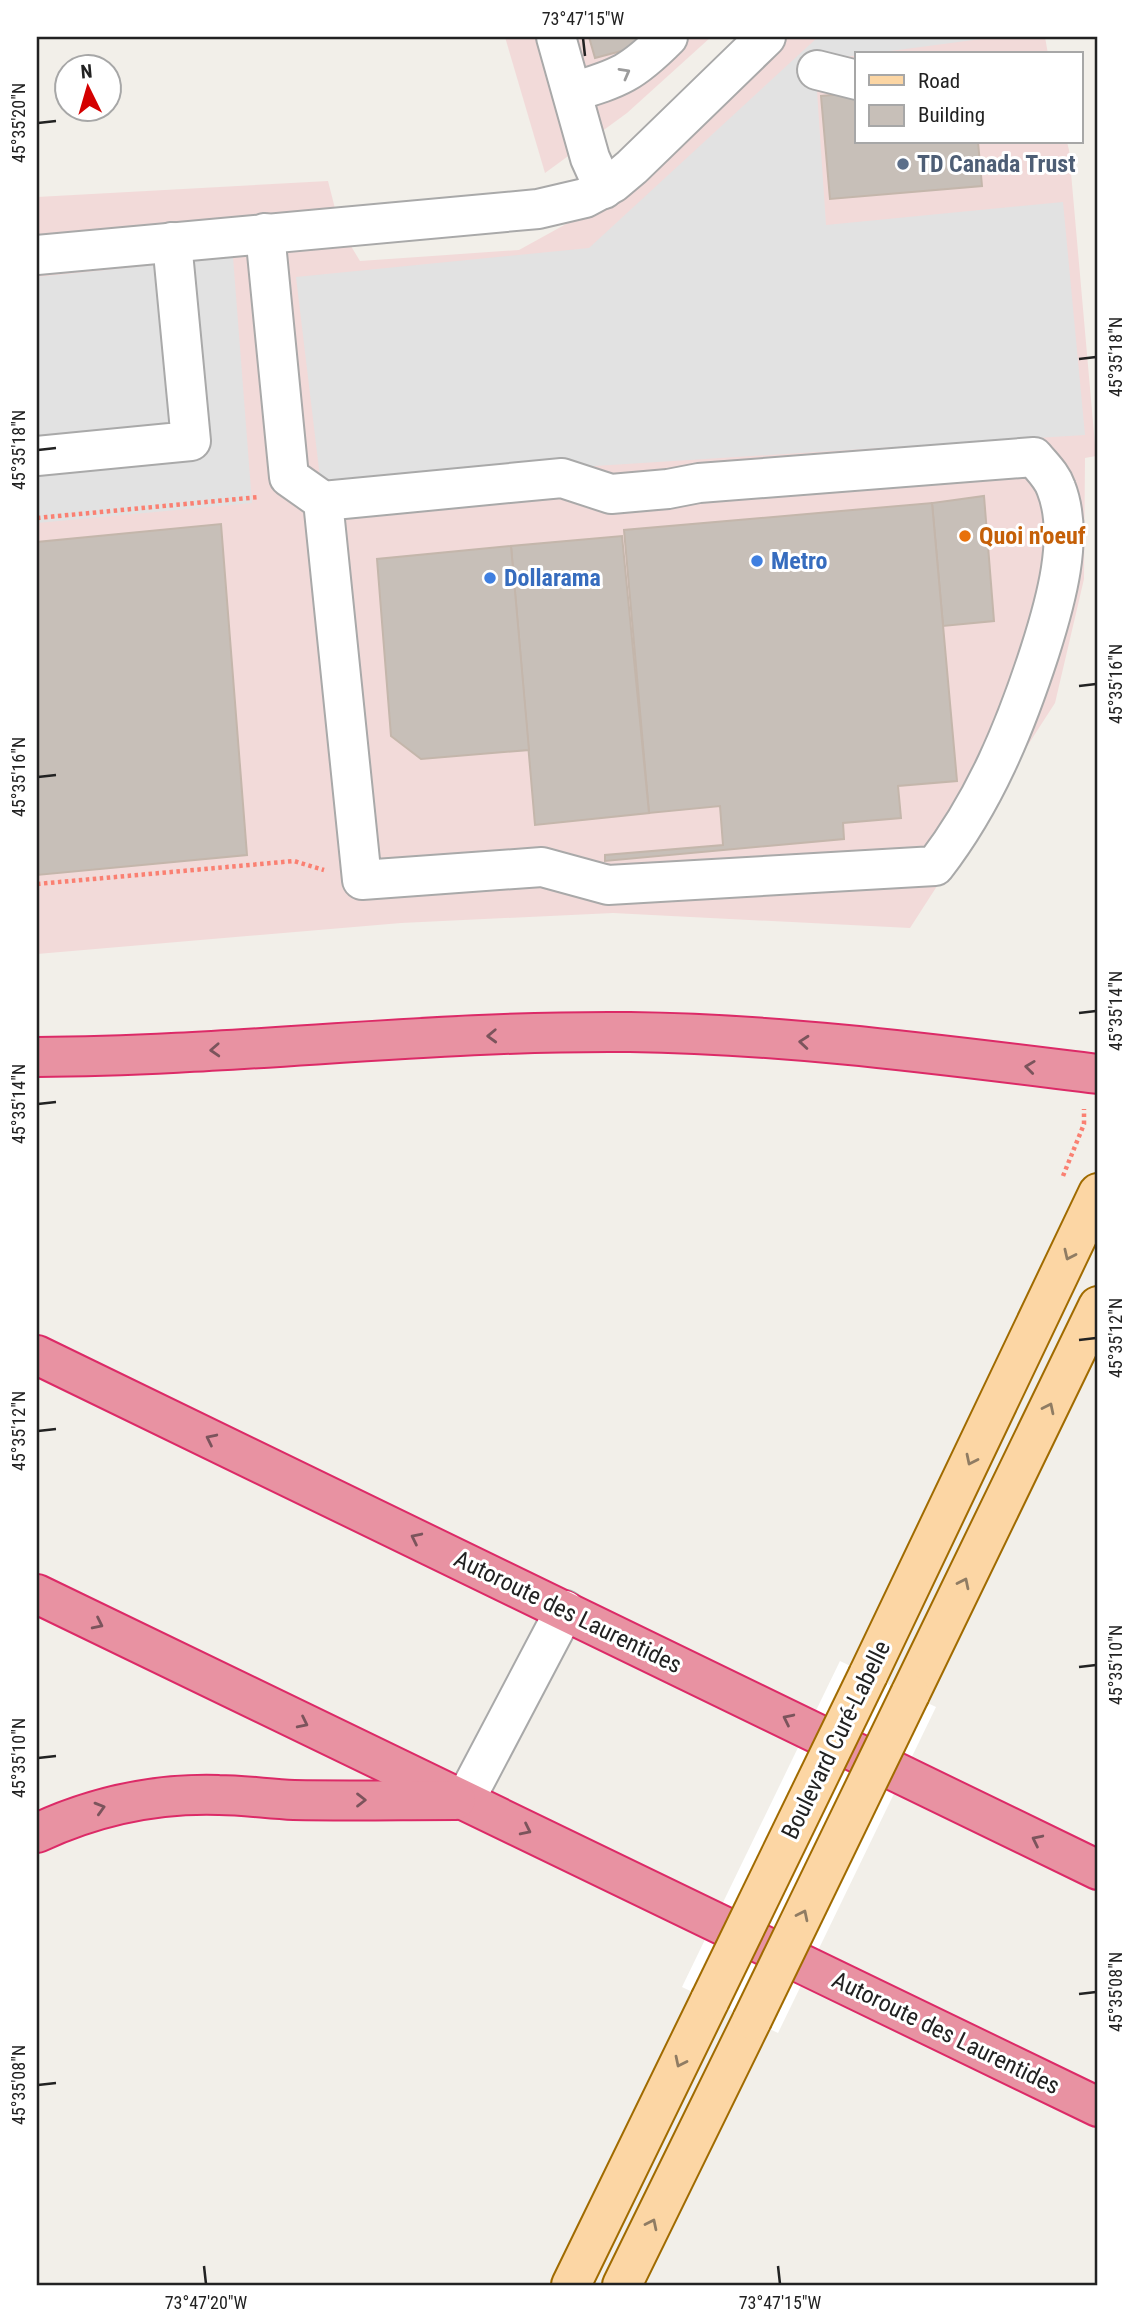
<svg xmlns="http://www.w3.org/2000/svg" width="1135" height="2322" viewBox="0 0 1135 2322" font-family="'Roboto Condensed',sans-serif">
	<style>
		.commercial { fill: #f2dad9 }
		.parking { fill: #e2e2e2 }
		.pier { fill: #fff }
		.building { fill: #c7bfb8; stroke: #c4b6ab; stroke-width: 2 }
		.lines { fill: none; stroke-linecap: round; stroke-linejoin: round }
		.minor-casing { stroke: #a9a9a9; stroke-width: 42 }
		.major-casing { stroke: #a06b00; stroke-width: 42 }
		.highway-casing { stroke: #dc2a67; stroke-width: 42 }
		.path { stroke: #fa8072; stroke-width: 4.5; stroke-dasharray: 3.5 3.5; stroke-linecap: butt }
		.minor { stroke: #fff; stroke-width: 38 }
		.major { stroke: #fcd6a4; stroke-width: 38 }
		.highway { stroke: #e892a2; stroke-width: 38 }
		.major-bridge-casing { stroke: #a06b00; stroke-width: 42; stroke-linecap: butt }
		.major-bridge { stroke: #fcd6a4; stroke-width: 38 }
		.oneway { stroke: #9c9c9c }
		.oneway2 { stroke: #7b545c }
		.oneway3 { stroke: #8f7c63 }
		.ticks { fill: none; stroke: #222; stroke-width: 2.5 }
		.service-dot { fill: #5c6f8a; stroke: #fff; stroke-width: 2.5 }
		.food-dot { fill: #e8710a; stroke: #fff; stroke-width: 2.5 }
		.shop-dot { fill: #3f7fe0; stroke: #fff; stroke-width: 2.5 }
		.labels { text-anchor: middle; stroke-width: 6; stroke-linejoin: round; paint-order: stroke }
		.service-label { font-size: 24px; font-weight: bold; fill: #4e5e75; stroke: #fff; text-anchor: start }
		.food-label { font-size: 24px; font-weight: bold; fill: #c56008; stroke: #fff; text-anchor: start }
		.shop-label { font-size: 24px; font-weight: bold; fill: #366cbe; stroke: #fff; text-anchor: start }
		.street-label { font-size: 24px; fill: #222; stroke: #fff }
		.neatline { fill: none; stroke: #222; stroke-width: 2.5 }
		.ticks-label { font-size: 18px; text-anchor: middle; fill: #222 }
	</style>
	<rect width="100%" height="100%" fill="#f2efe9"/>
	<g class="commercial">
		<polygon points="505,37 711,37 627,113 545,173"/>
		<polygon points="785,37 1045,37 1048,54 857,54 857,142 1067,142 1069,150 1096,456 1085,458 1084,579 1055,703 910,928 613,913 401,923 37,954 37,197 328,181 340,228 360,261 519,250 577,218 701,118"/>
	</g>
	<g class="parking">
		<polygon points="818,37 996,37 815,61 826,225 1063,202 1085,435 500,472 321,486 296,277 589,248"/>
		<polygon points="233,257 252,503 37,523 37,277"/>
	</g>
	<polygon class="pier" points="840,1661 936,1707 778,2033 682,1987"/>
	<g class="building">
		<polygon points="589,37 648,37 640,46 595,58"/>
		<polygon points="857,93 857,142 978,142 982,186 830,199 821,96"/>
		<polygon points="984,496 994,621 943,626 932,503"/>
		<polygon points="932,503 957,781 898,786 901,818 843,823 844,839 605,861 605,855 723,845 720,806 649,813 624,530"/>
		<polygon points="221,524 247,855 37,875 37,542"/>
		<polygon points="622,536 649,813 535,825 511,546"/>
		<polygon points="511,546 529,750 421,759 391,736 377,559"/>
	</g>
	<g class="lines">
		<defs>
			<g id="minor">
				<polyline points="556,37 590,158 604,189"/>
				<polyline points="817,70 857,80"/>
				<path d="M 572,92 C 620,78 632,73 668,37"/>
				<path d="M 265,233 L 289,477 L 323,501 L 562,478 L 611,494 L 668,489 L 699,483 L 1034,457 C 1042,467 1052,476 1056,488 C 1075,536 1055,604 1040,651 C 1015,728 985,801 935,866 L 608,885 L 542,867 L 362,880 L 323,501"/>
				<polyline points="37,255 538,209 585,198 613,183 632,167 766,37"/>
				<polyline points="37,456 191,441 172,242"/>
				<polyline points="465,1800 565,1610"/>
			</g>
			<g id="major">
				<polyline points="868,1675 1098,1193"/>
				<polyline points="910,1694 1098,1306"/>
				<polyline points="571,2285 710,2000"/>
				<polyline points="622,2285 752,2020"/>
			</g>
			<g id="highway">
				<path d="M 37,1057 C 235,1056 432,1030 630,1032 C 786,1034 943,1055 1098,1074"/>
				<polyline points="37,1355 1098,1870"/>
				<polyline points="37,1594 1098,2107"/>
				<path d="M 37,1833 C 95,1806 155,1793 219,1795 C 244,1795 269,1799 294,1800 C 348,1801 402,1800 456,1800"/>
			</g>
		</defs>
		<use href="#minor" class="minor-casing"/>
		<use href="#major" class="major-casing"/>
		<use href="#highway" class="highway-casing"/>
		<g class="path">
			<polyline points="37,518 259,497"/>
			<polyline points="37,884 294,861 324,870"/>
			<polyline points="1063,1176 1084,1124 1084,1109"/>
		</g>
		<use href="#minor" class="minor"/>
		<use href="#major" class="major"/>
		<use href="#highway" class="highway"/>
		<defs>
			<g id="major-bridge">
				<polyline points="710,2000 868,1675"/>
				<polyline points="752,2020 910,1694"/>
			</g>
		</defs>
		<use href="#major-bridge" class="major-bridge-casing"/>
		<use href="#major-bridge" class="major-bridge"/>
	</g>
	<defs><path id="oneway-chevron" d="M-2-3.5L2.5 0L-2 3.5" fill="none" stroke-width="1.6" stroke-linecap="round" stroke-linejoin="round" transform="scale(1.75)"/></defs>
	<use class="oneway" href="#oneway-chevron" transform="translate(625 73) rotate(-29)"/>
	<g class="oneway2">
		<use href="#oneway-chevron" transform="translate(492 1036) rotate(178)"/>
		<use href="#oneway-chevron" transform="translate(804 1042) rotate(-175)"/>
		<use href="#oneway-chevron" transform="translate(215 1050) rotate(177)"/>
		<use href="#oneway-chevron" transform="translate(1030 1067) rotate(-173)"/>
		<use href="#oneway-chevron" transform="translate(211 1439) rotate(-154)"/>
		<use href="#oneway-chevron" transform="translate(416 1538) rotate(-154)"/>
		<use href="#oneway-chevron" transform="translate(98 1624) rotate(26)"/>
		<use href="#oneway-chevron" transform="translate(788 1719) rotate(-154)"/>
		<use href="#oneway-chevron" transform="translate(303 1723) rotate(26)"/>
		<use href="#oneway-chevron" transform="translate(361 1800)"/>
		<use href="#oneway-chevron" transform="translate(100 1808) rotate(-16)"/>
		<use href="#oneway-chevron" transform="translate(526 1830) rotate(26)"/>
		<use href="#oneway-chevron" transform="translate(1037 1840) rotate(-154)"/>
	</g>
	<g class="oneway3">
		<use href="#oneway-chevron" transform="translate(1069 1255) rotate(115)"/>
		<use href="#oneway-chevron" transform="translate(1049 1408) rotate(-64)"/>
		<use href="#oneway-chevron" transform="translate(971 1460) rotate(116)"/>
		<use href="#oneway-chevron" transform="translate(964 1583) rotate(-64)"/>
		<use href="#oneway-chevron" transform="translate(803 1915) rotate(-64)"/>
		<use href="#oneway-chevron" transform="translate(680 2062) rotate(116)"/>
		<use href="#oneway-chevron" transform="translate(652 2224) rotate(-64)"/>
	</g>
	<path class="ticks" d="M 583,38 L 585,56M 38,123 L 56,121M 1079,359 L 1096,357M 38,450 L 56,448M 1079,686 L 1096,684M 38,777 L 56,775M 1079,1013 L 1096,1011M 38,1104 L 56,1102M 1079,1340 L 1096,1338M 38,1431 L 56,1429M 1079,1667 L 1096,1665M 38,1758 L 56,1756M 1079,1994 L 1096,1992M 38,2085 L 56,2083M 204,2266 L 206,2284M 778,2266 L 780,2284"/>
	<circle class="service-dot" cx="903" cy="164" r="7"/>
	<circle class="food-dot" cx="965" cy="536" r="7"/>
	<g class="shop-dot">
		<circle cx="757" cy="561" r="7"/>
		<circle cx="490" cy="578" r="7"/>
	</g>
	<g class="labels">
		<g class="service-label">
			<text x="917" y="172">TD Canada Trust</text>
		</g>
		<g class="food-label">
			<text x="979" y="544">Quoi n'oeuf</text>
		</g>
		<g class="shop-label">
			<text x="771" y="569">Metro</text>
			<text x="504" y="586">Dollarama</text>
		</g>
		<g class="street-label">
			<text transform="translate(568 1612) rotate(26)" y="8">Autoroute des Laurentides</text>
			<text transform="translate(836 1740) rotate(-64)" y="8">Boulevard Curé-Labelle</text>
			<text transform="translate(946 2033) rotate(26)" y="8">Autoroute des Laurentides</text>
		</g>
	</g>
	<rect width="1135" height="2322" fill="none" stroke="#ffffff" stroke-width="77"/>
	<rect x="855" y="52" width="228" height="91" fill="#ffffff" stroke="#a7a7a7" stroke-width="2"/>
	<rect x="869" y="75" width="35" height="10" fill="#fcd6a4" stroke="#a7a7a7" stroke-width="2"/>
	<text x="918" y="88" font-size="21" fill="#222222">Road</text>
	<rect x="869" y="105" width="35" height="21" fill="#c7bfb8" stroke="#a7a7a7" stroke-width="2"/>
	<text x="918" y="122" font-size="21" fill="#222222">Building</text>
	<g transform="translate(88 88) rotate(355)"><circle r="33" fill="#ffffff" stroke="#a7a7a7" stroke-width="2"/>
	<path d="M0-5L12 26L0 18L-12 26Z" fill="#d40000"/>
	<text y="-10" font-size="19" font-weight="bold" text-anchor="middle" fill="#222222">N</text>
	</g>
	<rect x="38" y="38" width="1058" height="2246" class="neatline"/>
	<g class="ticks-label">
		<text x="583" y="25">73°47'15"W</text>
		<text transform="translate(19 123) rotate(-90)" y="6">45°35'20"N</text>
		<text transform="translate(1116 357) rotate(-90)" y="6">45°35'18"N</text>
		<text transform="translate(19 450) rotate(-90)" y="6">45°35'18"N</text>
		<text transform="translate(1116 684) rotate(-90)" y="6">45°35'16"N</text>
		<text transform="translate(19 777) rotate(-90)" y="6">45°35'16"N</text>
		<text transform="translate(1116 1011) rotate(-90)" y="6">45°35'14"N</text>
		<text transform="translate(19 1104) rotate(-90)" y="6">45°35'14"N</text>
		<text transform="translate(1116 1338) rotate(-90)" y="6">45°35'12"N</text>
		<text transform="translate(19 1431) rotate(-90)" y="6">45°35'12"N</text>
		<text transform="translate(1116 1665) rotate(-90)" y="6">45°35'10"N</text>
		<text transform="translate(19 1758) rotate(-90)" y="6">45°35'10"N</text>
		<text transform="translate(1116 1992) rotate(-90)" y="6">45°35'08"N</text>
		<text transform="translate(19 2085) rotate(-90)" y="6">45°35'08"N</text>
		<text x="206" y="2309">73°47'20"W</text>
		<text x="780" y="2309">73°47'15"W</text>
	</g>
</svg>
